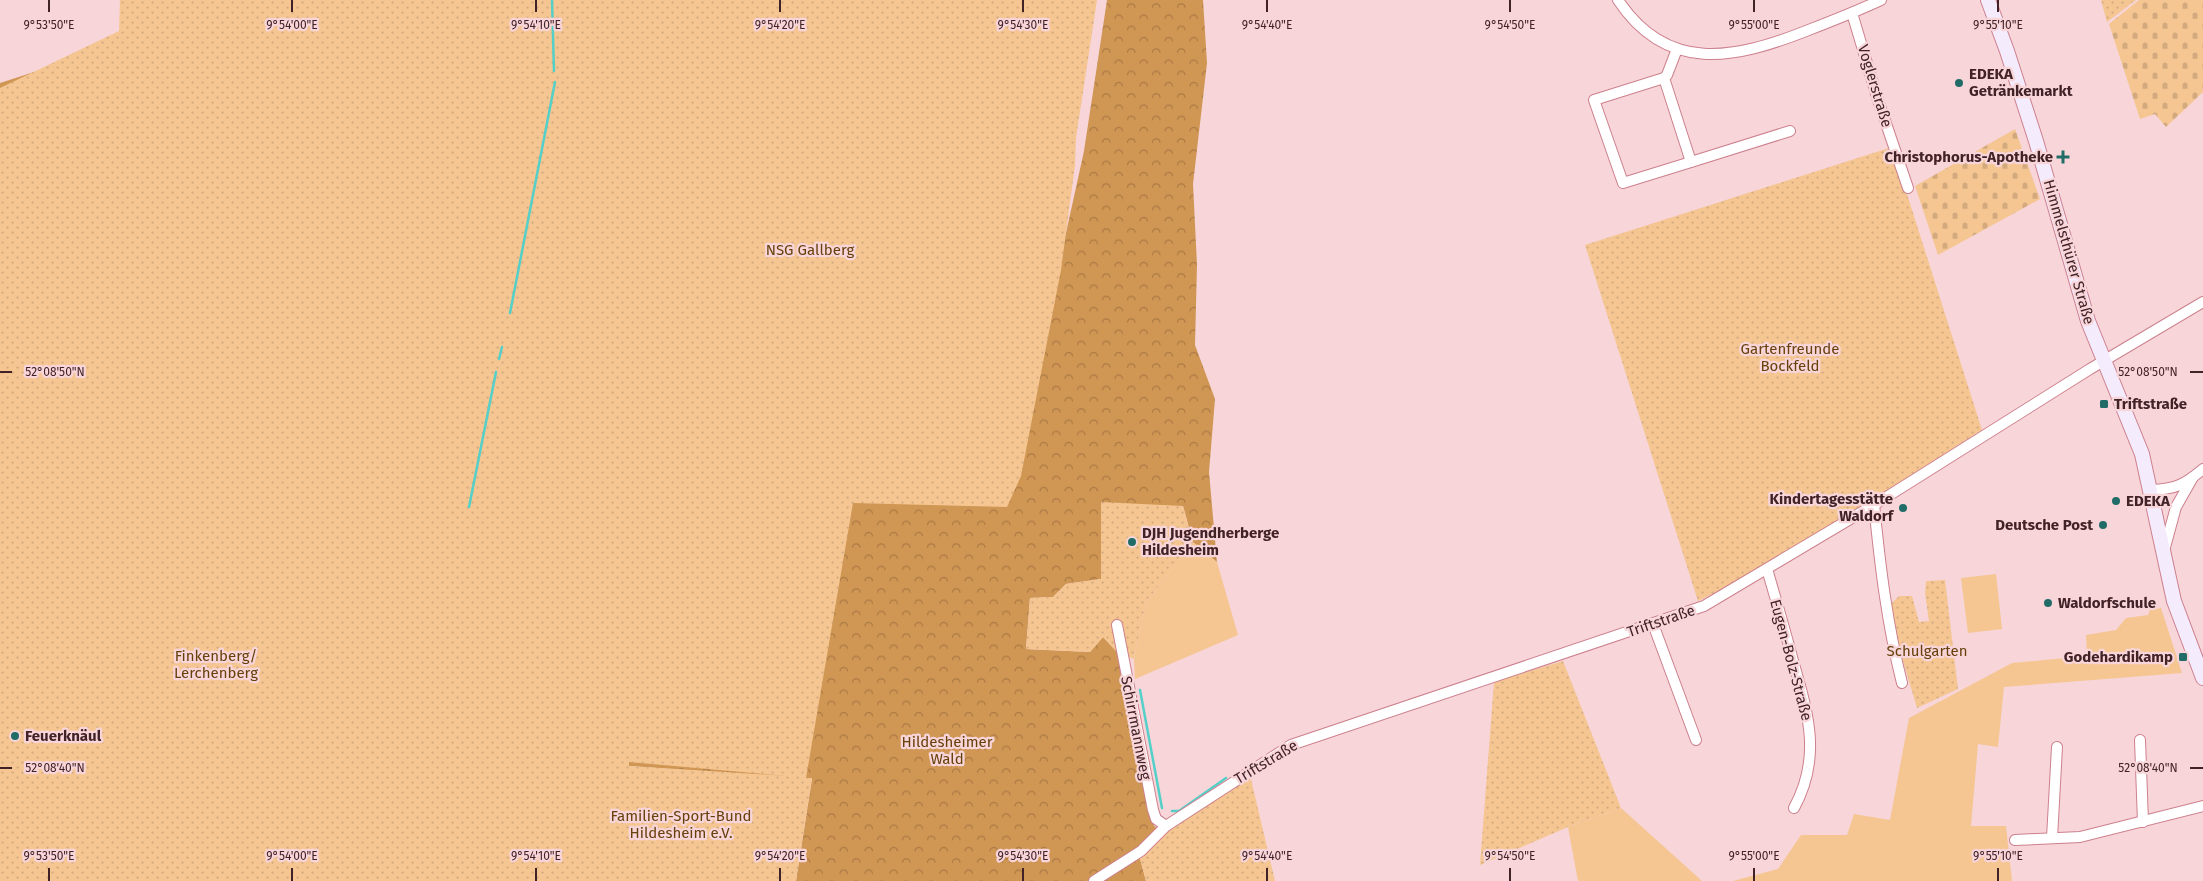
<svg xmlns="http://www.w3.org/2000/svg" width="2203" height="881" viewBox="0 0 2203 881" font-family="'Fira Sans',sans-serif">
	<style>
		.grass { fill: #f5c692 }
		.forest { fill: url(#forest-crowns) }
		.cemetery { fill: url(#cemetery-stones) }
		.park { fill: url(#park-dots); fill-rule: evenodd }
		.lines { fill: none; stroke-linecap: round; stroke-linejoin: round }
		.stream { stroke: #55d0c8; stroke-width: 2.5 }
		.street-casing { stroke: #cd808d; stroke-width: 12 }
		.secondary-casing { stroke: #cd808d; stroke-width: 16 }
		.street { stroke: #fff; stroke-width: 10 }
		.secondary { stroke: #f4ebfc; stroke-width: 14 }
		.ticks { fill: none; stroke: #412227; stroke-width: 2 }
		.poi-dot { fill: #226c67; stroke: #f7d5d9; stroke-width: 2 }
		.labels { text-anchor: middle; stroke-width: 4.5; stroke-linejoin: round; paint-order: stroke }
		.poi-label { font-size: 15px; font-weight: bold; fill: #412227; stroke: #f7d5d9; text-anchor: start }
		.street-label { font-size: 15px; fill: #412227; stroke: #f7d5d9 }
		.park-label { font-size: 15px; fill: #67400a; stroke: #f7d5d9 }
		.ticks-label { font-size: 12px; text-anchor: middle; fill: #412227; stroke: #f7d5d9; stroke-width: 4.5; stroke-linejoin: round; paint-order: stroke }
	</style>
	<defs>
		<pattern id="forest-crowns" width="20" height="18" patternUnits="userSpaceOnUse" patternTransform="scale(1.25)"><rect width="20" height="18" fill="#d09653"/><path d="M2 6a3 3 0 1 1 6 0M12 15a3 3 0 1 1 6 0" fill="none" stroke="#aa7a45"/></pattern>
		<pattern id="cemetery-stones" width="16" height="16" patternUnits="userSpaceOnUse" patternTransform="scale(1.25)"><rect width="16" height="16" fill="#f5c692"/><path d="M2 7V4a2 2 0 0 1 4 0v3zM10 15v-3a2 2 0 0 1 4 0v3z" fill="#d3aa7e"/></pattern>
		<pattern id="park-dots" width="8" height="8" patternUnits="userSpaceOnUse" patternTransform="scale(1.25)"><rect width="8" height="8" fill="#f5c692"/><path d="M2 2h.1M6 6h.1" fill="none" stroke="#d3aa7e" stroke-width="1.8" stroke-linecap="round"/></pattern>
	</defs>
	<rect width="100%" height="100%" fill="#f7d5d9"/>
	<g class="grass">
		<polygon points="1193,542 1217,562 1238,635 1135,679 1134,659 1146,602"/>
		<polygon points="1996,574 2002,629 1968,633 1961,578"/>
		<polygon points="2161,608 2182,673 2004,687 1998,747 1978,744 1971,826 2006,826 2012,881 1733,881 1778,869 1801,835 1847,835 1854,814 1890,820 1909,718 2012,663 2087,656 2086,635 2116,630 2126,618 2148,615 2150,610"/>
		<polygon points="1621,808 1702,881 1578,881 1568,827"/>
	</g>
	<polygon class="forest" points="1107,0 1203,0 1207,63 1193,184 1197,265 1195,345 1215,399 1209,472 1217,562 1193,542 1183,506 1101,579 1066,584 1053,597 1030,598 1026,649 1090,652 1103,637 1118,653 1154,826 1164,833 1139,855 1146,881 796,881 812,779 629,766 0,881 0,83 121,44 1015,465 1084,151"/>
	<g class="cemetery">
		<polygon points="2139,0 2203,0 2203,92 2166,127 2155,114 2140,119 2109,24"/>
		<polygon points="2015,129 2040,199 1938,255 1915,186"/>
	</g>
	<g class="park">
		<path d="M 120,0 L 1097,0 L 1076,138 L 1075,165 L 1061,270 L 1021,476 L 1007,507 L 853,503 L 806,778 L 812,778 L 796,881 L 0,881 L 0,88 L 119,31 ZM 629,763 L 629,762 L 788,776 L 629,766 Z"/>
		<polygon points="2101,0 2136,0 2107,22"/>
		<polygon points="1892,147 1982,430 1765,568 1698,601 1585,245"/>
		<polygon points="1101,502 1183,506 1193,542 1146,602 1134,659 1118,653 1103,637 1090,652 1026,649 1030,598 1053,597 1066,584 1101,579"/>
		<polygon points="1945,580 1958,689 1917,708 1903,661 1890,605 1899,596 1912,596 1919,622 1929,621 1925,593 1926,581"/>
		<polygon points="1563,661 1621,808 1568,827 1480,865 1494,682"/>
		<polygon points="1250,775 1275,881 1146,881 1139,855 1164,833"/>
	</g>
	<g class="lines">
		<g class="stream">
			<polyline points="552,0 554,71"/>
			<polyline points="510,313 555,82"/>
			<polyline points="499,359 502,347"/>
			<polyline points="469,507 496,372"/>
			<polyline points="1140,690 1162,808"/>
			<polyline points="1172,811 1179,811 1226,778"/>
		</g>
		<defs>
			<g id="street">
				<path d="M 1618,0 C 1667,74 1735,59 1806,31 C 1832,21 1857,11 1881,0"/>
				<polyline points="1852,13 1878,100 1908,188"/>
				<polyline points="1664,78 1691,162 1623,183 1594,100 1664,78 1667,75 1677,49"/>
				<polyline points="1691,162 1790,131"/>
				<path d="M 2151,490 C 2176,489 2184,485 2203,469"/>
				<path d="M 1874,504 C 1880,565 1887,624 1902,683"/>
				<polyline points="2164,551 2176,507 2193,477"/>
				<path d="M 1767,569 C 1776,600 1785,630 1793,661 C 1808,713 1822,757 1794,808"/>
				<polyline points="1653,624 1696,740"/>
				<polyline points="1117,625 1153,810 1156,819 1166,826"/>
				<polyline points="2140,740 2143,822"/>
				<polyline points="2052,838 2057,747"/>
				<polyline points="2015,840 2080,837 2203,806"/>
				<polyline points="1094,881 1141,851 1166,826 1291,745 1704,606 1877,503 2090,369 2203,302"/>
			</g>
			<polyline id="secondary" points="1988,0 2007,51 2036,141 2088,321 2142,454 2174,601 2203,678"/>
		</defs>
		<use href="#street" class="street-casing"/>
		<use href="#secondary" class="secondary-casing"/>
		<use href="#street" class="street"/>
		<use href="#secondary" class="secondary"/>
	</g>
	<path class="ticks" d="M 49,0 L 49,12M 292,0 L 292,12M 536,0 L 536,12M 780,0 L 780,12M 1023,0 L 1023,12M 1267,0 L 1267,12M 1510,0 L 1510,12M 1754,0 L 1754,12M 1998,0 L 1998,12M 0,372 L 12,372M 2190,372 L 2203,372M 0,768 L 12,768M 2190,768 L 2203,768M 49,868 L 49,881M 292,868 L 292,881M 536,868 L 536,881M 780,868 L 780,881M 1023,868 L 1023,881M 1267,868 L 1267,881M 1510,868 L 1510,881M 1754,868 L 1754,881M 1998,868 L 1998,881"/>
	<g class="poi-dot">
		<circle cx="1959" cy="83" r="5"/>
		<path d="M2060.5 149.5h5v5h5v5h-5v5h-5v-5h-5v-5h5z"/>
		<rect x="2099" y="399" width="10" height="10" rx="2.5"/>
		<circle cx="2116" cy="501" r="5"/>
		<circle cx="1903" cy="508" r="5"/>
		<circle cx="2103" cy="525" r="5"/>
		<circle cx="1132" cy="542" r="5"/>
		<circle cx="2048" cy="603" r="5"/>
		<rect x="2178" y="652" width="10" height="10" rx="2.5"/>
		<circle cx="15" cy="736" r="5"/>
	</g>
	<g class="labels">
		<g class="poi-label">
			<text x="1969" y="79">EDEKA<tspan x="1969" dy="17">Getränkemarkt</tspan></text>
			<text x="2053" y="162" text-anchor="end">Christophorus-Apotheke</text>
			<text x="2114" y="409">Triftstraße</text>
			<text x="1893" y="504" text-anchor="end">Kindertagesstätte<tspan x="1893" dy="17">Waldorf</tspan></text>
			<text x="2126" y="506">EDEKA</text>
			<text x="2093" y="530" text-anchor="end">Deutsche Post</text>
			<text x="1142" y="538">DJH Jugendherberge<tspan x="1142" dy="17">Hildesheim</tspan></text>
			<text x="2058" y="608">Waldorfschule</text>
			<text x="2173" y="662" text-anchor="end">Godehardikamp</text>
			<text x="25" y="741">Feuerknäul</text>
		</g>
		<g class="street-label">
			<text transform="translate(1875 86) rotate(73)" y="5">Voglerstraße</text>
			<text transform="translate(2069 252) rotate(74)" y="5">Himmelsthürer Straße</text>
			<text transform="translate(1661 621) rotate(-19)" y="5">Triftstraße</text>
			<text transform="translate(1791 660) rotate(75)" y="5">Eugen-Bolz-Straße</text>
			<text transform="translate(1136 728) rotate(79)" y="5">Schirrmannweg</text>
			<text transform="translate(1266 762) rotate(-31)" y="5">Triftstraße</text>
		</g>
		<g class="park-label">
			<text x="810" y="255">NSG Gallberg</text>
			<text x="1790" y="354">Gartenfreunde<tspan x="1790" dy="17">Bockfeld</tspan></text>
			<text x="1927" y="656">Schulgarten</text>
			<text x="216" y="661">Finkenberg/<tspan x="216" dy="17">Lerchenberg</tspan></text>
			<text x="947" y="747">Hildesheimer<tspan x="947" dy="17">Wald</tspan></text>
			<text x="681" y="821">Familien-Sport-Bund<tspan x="681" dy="17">Hildesheim e.V.</tspan></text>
		</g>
	</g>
	<g class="ticks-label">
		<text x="49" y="29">9°53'50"E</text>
		<text x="292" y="29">9°54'00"E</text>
		<text x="536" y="29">9°54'10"E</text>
		<text x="780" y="29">9°54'20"E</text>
		<text x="1023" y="29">9°54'30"E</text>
		<text x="1267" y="29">9°54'40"E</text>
		<text x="1510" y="29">9°54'50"E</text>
		<text x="1754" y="29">9°55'00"E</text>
		<text x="1998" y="29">9°55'10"E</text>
		<text x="55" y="376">52°08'50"N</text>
		<text x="2148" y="376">52°08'50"N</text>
		<text x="55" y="772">52°08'40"N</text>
		<text x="2148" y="772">52°08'40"N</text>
		<text x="49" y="860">9°53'50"E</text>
		<text x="292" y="860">9°54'00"E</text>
		<text x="536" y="860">9°54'10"E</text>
		<text x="780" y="860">9°54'20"E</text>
		<text x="1023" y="860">9°54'30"E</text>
		<text x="1267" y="860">9°54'40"E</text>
		<text x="1510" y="860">9°54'50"E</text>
		<text x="1754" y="860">9°55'00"E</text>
		<text x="1998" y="860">9°55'10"E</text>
	</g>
</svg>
